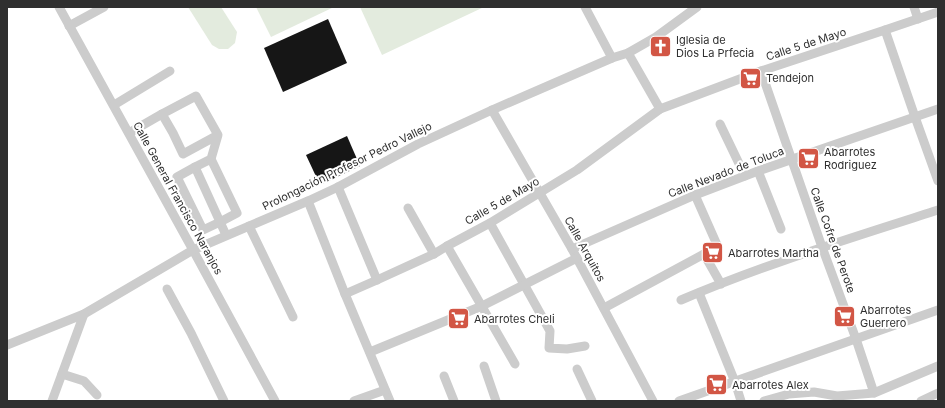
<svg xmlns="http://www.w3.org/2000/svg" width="945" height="408" viewBox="0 0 945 408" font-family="Inter,sans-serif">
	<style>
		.green { fill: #e3ebde }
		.building { fill: #161616 }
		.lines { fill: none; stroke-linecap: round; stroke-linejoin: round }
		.minor { stroke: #ccc; stroke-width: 9 }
		.labels { text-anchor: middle; stroke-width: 4; stroke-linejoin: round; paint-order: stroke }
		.poi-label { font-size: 11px; fill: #2f2f2f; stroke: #fff; text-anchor: start }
		.street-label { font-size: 11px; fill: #2f2f2f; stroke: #fff }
	</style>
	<rect width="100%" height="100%" fill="#fff"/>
	<g class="green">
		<polygon points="188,7 221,7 237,32 235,43 228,49 219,49 212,45"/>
		<polygon points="256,7 334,7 271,37"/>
		<polygon points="360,7 484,7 382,55"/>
	</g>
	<g class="building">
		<polygon points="328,19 347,63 283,92 264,48"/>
		<polygon points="347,136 360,166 320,185 306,155"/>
	</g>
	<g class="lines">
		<g class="minor">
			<polyline points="59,7 193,250 275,401"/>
			<polyline points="585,7 612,58"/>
			<polyline points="914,7 918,19"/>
			<polyline points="69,26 104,7"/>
			<polyline points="885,30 915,117 938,181"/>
			<polyline points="628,53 660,109"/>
			<polyline points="761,71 822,247 856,339 874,393"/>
			<polyline points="114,105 170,71"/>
			<polyline points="492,110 572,249 653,401"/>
			<polyline points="720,124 745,176"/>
			<polyline points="129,133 162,114"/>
			<polyline points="218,135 183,154 173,133 162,114 196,96 218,135 211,159 195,167 226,235"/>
			<polyline points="195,167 177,177 203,230 220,222 237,213 211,159"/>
			<polyline points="758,171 781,229"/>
			<polyline points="338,187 377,280"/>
			<polyline points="308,201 345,294 390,401"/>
			<polyline points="408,208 434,254"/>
			<polyline points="490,223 550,331 549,348 567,349 585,346"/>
			<polyline points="249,226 293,317"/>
			<polyline points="447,246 515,364"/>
			<polyline points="572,249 695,195 758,171 938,109"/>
			<polyline points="704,254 721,284"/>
			<polyline points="167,289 191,333 224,401"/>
			<polyline points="699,293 735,382 741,401"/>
			<polyline points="345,294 377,280 434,254 447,246 490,223 577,170 660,109 761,71 885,30 938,12"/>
			<path d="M 681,300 C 765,264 852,238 938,210"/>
			<polyline points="604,308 704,254 718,247 695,195"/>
			<polyline points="7,345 84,314 193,250 308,201 338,187 418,144 492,110 612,58 628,53 656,37 697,7"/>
			<polyline points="370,352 482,306 577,258"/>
			<polyline points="484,366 496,401"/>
			<polyline points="577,369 592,401"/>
			<polyline points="62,374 84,381 97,395"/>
			<polyline points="444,376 454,401"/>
			<polyline points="52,401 84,314"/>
			<polyline points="354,401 385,390"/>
			<polyline points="679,401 938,310"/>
			<polyline points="764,401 789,394 814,392 837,396 874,393 938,366"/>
			<polyline points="921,401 938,393"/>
		</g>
	</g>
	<defs>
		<symbol id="church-square" viewBox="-11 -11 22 22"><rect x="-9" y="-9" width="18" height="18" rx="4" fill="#d25645" stroke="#fff"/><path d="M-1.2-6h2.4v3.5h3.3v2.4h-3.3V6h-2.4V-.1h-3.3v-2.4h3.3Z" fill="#fff"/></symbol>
		<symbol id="supermarket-square" viewBox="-11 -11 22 22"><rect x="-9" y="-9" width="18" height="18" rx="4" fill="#d25645" stroke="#fff"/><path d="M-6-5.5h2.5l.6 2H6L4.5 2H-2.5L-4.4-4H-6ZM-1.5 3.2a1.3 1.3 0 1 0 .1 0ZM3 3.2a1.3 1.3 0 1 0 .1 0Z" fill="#fff"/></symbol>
	</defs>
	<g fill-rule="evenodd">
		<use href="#church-square" x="648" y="34" width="25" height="25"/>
		<use href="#supermarket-square" x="738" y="66" width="25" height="25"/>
		<use href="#supermarket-square" x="796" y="146" width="25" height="25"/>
		<use href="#supermarket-square" x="700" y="240" width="25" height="25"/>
		<use href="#supermarket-square" x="832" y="304" width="25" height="25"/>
		<use href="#supermarket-square" x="446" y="306" width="25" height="25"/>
		<use href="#supermarket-square" x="704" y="372" width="25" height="25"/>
	</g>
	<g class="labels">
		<g class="poi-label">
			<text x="676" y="44">Iglesia de<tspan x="676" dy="13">Dios La Prfecia</tspan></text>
			<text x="766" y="82">Tendejon</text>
			<text x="824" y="156">Abarrotes<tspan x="824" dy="13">Rodriguez</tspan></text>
			<text x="728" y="257">Abarrotes Martha</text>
			<text x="860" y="314">Abarrotes<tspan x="860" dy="13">Guerrero</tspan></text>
			<text x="474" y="323">Abarrotes Cheli</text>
			<text x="732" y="389">Abarrotes Alex</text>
		</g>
		<g class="street-label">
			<text transform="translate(806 44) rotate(-18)" y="4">Calle 5 de Mayo</text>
			<text transform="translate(347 166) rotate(-26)" y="4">Prolongación Profesor Pedro Vallejo</text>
			<text transform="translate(726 172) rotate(-21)" y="4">Calle Nevado de Toluca</text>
			<text transform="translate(178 198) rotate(61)" y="4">Calle General Francisco Naranjos</text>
			<text transform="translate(502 201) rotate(-30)" y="4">Calle 5 de Mayo</text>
			<text transform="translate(833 240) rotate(70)" y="4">Calle Cofre de Perote</text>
			<text transform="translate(585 249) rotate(61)" y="4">Calle Arquitos</text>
		</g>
	</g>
	<rect width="945" height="408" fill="none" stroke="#2f2f2f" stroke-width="16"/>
</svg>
